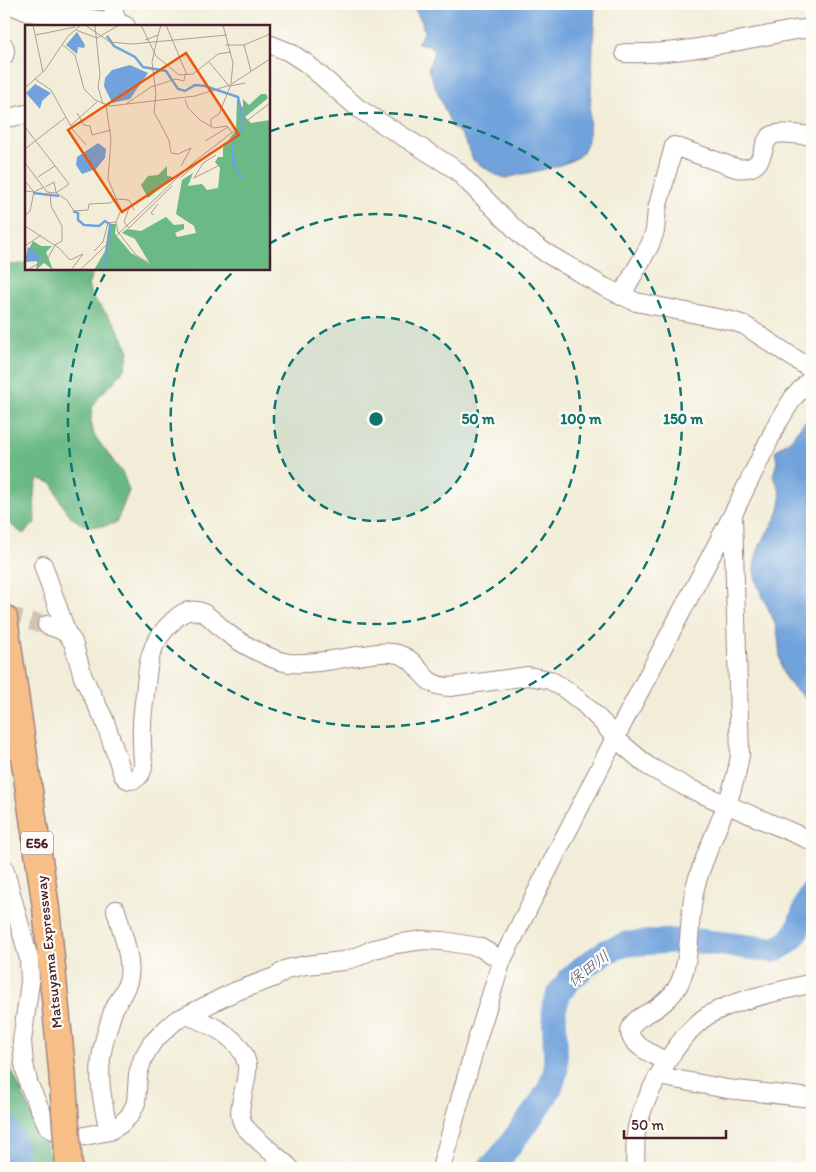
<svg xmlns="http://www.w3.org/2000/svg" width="816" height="1172" viewBox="0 0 816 1172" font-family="Itim,'Klee One',sans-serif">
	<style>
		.forest { fill: #6bb984; stroke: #5a6c58 }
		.water { fill: #70a2db; stroke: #5d6083 }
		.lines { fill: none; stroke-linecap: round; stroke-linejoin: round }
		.river { stroke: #70a2db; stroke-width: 25 }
		.minor-tunnel { stroke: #d0c4b5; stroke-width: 18; stroke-dasharray: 18 9; stroke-linecap: butt }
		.minor-casing { stroke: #9e8682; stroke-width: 20 }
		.highway-casing { stroke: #9e8682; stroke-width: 29 }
		.minor { stroke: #fff; stroke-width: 18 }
		.highway { stroke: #f7be87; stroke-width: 26 }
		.highway-bridge-casing { stroke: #9e8682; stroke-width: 29; stroke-linecap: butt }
		.highway-bridge { stroke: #f7be87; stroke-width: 26 }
		.ring { fill: none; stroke: #0f766e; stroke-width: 2.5; stroke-dasharray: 9 6 }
		.labels { text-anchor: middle; stroke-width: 4.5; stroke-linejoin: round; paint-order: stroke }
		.shield { fill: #fdfcf7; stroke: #806168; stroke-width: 1 }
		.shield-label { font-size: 14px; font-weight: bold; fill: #4a1f2b }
		.street-label { font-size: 15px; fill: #4a1f2b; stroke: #fdfcf7 }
		.water-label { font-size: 16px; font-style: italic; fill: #595371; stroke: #fdfcf7 }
		.inset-river { fill: none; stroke: #70a2db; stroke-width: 2.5 }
		.inset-road { fill: none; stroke: #af9b93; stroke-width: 1 }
		.view { fill: #e8590c; fill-opacity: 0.15; stroke: #e8590c; stroke-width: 2.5 }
		.inset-edge { fill: none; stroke: #4a1f2b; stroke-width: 2.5 }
		.centre { fill: #0f766e; stroke: #fdfcf7; stroke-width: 2.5 }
		.ring-label { font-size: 15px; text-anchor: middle; font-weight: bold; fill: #0f766e; stroke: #fdfcf7; stroke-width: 4.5; stroke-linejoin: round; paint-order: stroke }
	</style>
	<rect width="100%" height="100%" fill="#fdfcf7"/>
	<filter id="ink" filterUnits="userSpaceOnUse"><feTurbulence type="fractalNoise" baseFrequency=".02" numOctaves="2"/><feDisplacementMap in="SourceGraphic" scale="10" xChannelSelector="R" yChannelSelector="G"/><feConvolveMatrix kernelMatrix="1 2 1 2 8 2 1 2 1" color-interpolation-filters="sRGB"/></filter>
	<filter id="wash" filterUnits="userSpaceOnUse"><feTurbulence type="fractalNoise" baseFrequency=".0096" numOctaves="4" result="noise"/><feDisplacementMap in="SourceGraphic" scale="20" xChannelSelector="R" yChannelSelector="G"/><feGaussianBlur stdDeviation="1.12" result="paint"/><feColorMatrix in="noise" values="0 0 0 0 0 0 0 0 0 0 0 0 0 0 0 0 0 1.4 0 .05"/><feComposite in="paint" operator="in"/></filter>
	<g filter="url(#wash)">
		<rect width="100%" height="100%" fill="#f2edd8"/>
		<g class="forest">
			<path d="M 26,263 L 26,269 L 94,269 L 88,286 L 92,297 L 115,323 L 129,351 L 125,368 L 114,382 L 100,395 L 92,408 L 91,421 L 94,435 L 123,474 L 129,491 L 116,523 C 78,534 66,517 53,484 L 38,478 L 34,494 L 35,523 L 23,534 L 10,524 L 4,495 L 4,264 L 14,265 Z"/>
			<polygon points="4,1054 47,1147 52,1168 4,1168"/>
		</g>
		<g class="water">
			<path d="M 419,4 L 595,4 L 589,135 C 587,143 585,151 579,156 C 566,167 524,173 506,178 L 496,175 L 473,160 C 470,149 463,133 452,127 L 428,69 L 434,51 L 430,46 L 417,43 L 424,33 L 422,22 L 415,10 Z"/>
			<path d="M 812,418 L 812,704 C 805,697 790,686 785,677 C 777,661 781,640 775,624 C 770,609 753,583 754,567 C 758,528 797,514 773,476 L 777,462 L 775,451 L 791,439 L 804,422 Z"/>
		</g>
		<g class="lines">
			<g class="river">
				<polyline points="4,1122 14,1145 17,1168"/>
				<path d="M 490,1168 L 500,1158 L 539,1106 L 550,1088 L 556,1070 L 554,1009 L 559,993 L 569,980 L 585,966 L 607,951 L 627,944 L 671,941 L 699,941 L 773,950 C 804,940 798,916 812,893"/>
			</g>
		</g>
	</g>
	<g filter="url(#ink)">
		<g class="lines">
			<polyline class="minor-tunnel" points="4,615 47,625"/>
			<defs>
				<g id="minor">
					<polyline points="9,4 28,12 117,22 126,26"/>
					<polyline points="112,4 117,22"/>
					<polyline points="269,44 289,52 306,63 359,109 455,169 522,236 546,253 604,287 636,302 732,321 744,325 812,370"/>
					<polyline points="4,46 5,51 4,56"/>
					<path d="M 625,53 C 667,55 718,45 759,37 C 780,34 790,28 812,29"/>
					<polyline points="4,117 13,117 26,114"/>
					<path d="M 621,296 L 650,245 L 655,231 L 657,209 L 674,146 L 736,168 C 772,173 756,138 776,134 C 786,132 802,135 812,136"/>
					<polyline points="43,565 67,634"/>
					<path d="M 47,625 L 61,630 L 67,634 L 73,642 L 83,677 L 104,719 L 123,775 C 131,786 141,777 143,767 C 143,754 141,740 142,726 C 142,712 145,698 146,684 C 147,675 148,664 151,654 C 155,642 164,629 174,620 C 182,612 190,608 201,612 C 211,616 217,625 225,631 C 238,642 272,661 289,663 C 313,665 340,658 364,655 C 375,653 387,651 398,654 C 424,662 418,686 450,687 L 528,676 L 550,680 L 565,689 L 584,704 L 603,723 L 615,738 L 648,766 L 688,788 L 812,841"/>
					<polyline points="4,868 29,959 30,982 22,1041 24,1064 29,1085 48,1127 53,1130 80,1137 109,1131 121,1124 130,1115 136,1103 138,1074 143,1058 152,1043 166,1029 175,1021 234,992 275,977 287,969 306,965 343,961 357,957 374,949 396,944 423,940 443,941 479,947 502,960"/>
					<path d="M 187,1015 C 210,1024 241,1037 247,1064 C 248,1073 245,1084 243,1094 C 241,1104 238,1114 243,1124 C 249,1135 279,1157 290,1168"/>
					<path d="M 667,1062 C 656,1056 630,1045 630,1032 C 631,1018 649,1014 658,1007 C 666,1001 676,992 680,982 C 693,952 687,916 696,884 C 709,840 733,802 740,755 L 733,515"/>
					<polyline points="659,1076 727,1089 812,1098"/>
					<path d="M 109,1131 C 103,1106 97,1078 102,1052 C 104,1038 109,1025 113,1011 C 118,1000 127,990 129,977 C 132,958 121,929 116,910"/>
					<polyline points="441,1168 476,1043 502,960 615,738 733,514 777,424 793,398 812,378"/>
					<path d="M 635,1168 C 636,1154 634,1136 638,1123 C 648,1089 681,1028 714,1012 C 745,997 779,992 812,983"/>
				</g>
				<polyline id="highway" points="4,618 46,908 62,1069"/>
			</defs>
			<use href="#minor" class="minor-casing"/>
			<use href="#highway" class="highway-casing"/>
			<use href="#minor" class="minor"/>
			<use href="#highway" class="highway"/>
			<defs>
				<polyline id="highway-bridge" points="62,1069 69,1168"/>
			</defs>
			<use href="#highway-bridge" class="highway-bridge-casing"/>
			<use href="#highway-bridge" class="highway-bridge"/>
		</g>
	</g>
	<circle cx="376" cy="419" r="102" fill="#0f766e" fill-opacity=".12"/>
	<g class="ring">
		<circle cx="376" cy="419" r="102"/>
		<path d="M269 244A205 205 0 1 1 236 269"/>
		<path d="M271 131A307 307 0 1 1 107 270"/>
	</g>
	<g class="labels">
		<rect class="shield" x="21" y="831.5" width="32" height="23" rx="4"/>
		<g class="shield-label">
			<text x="37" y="848">E56</text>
		</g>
		<g class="street-label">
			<text transform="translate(49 952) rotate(-96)" y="5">Matsuyama Expressway</text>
		</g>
		<g class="water-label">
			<text transform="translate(588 968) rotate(-37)" y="6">保田川</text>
		</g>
	</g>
	<g transform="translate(25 25)">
		<rect width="245" height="245" fill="#f2edd8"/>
		<path d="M 236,69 L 241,69 L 243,73 L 220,92 L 226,98 L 245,95 L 245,245 L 69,245 L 80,226 L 84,199 L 91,199 L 90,209 L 106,228 L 125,239 L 110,214 L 97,208 L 102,204 L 116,206 L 141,192 L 149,200 L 159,199 L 159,204 L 150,208 L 152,212 L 171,208 L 169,201 L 151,189 L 157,155 L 168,148 L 163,161 L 177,159 L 182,165 L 193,163 L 195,143 L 190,137 L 193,132 L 198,132 L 198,123 L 211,105 L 212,74 L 218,83 L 218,74 L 224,80 ZM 142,141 L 142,151 L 149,152 L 123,173 L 116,160 L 123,151 L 133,150 ZM 8,216 L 16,221 L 27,221 L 21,227 L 28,245 L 19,238 L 11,245 L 13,231 L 4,224 Z" fill="#6bb984"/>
		<path d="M 52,7 L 60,20 L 59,23 L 53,22 L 52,29 L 41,20 ZM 105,40 L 123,48 L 105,74 L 87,78 L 79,61 L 80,53 L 87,45 ZM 10,59 L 26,68 L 17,76 L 15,84 L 1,68 ZM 73,118 L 81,124 L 80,133 L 71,144 L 57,149 L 51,140 L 52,132 ZM 3,222 L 15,231 L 14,236 L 0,237 Z" fill="#70a2db"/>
		<path class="inset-river" d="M 82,11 L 89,21 L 110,32 L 118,42 L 141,46 L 153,64 L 160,66 L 170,60 L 180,61 L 213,72 L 218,95 L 216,105 L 207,116 L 209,142 L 218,153M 8,168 L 34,171M 48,186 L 53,188 L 53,195 L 59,200 L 74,201 L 80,196 L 86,200 L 79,245"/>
		<path class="inset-road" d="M 8,0 L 18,47M 60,0 L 85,17 L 107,19 L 202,10M 70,0 L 75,50 L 73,62 L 78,79M 116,0 L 131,31 L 154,50 L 168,49 L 193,29 L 206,27M 141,0 L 162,50M 198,0 L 208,38 L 206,58M 51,5 L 72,13 L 94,0M 11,10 L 50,2M 133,10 L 127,37 L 131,69 L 129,87 L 144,115 L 146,128 L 153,129 L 166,123 L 156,141M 120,15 L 133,10 L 136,0M 38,20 L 50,30 L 59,64 L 70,75 L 85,81 L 170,71 L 205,60 L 245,34M 200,20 L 219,20 L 245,9M 219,20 L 226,46M 184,37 L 205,62 L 194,89 L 186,94 L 186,102M 10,54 L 26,65 L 48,105 L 61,120M 205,61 L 220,58M 0,63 L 20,45 L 43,11 L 56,0M 160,74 L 163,83 L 175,95 L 189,103 L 202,101 L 207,108M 101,79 L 126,62 L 151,54 L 159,56 L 160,50M 81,80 L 86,115 L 83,154 L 96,185 L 91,197 L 93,207 L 111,230 L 124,238M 52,88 L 59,100 L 65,101 L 67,110 L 86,105M 45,101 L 72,77M 0,102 L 44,159 L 31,168M 180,116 L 203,102M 0,124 L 41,92M 191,130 L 178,138 L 169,153 L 193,141M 0,138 L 22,167 L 31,168 L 42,175 L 49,186 L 63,185 L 64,179 L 85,178 L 91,174M 13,152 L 30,141M 155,153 L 186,127M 0,156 L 9,167 L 5,186 L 0,191M 20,162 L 29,157 L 31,167M 0,166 L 9,167 L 19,162M 92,174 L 104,175 L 109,185M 96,186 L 104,183 L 99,197 L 104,203 L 147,161M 129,190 L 126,188 L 133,179M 0,201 L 34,223 L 45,235 L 58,229 L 46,245M 0,221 L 16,210M 69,226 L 78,217 L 83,198 L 91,197M 2,245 L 23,233 L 30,220 L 37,216 L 37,201 L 26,181 L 25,168M 55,245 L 169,137 L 245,78"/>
		<path class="view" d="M 161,28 L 214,110 L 97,187 L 43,105 Z"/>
		<rect width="245" height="245" class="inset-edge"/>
	</g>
	<circle cx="376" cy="419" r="8" class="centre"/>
	<g class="ring-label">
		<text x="478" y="424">50 m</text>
		<text x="581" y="424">100 m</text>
		<text x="683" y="424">150 m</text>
	</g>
	<rect width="816" height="1172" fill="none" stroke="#fdfcf7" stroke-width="20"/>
	<path d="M624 1130v8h102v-8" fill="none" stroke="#4a1f2b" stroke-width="2.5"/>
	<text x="631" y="1130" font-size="15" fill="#4a1f2b" stroke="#fdfcf7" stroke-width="4" paint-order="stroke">50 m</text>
</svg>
